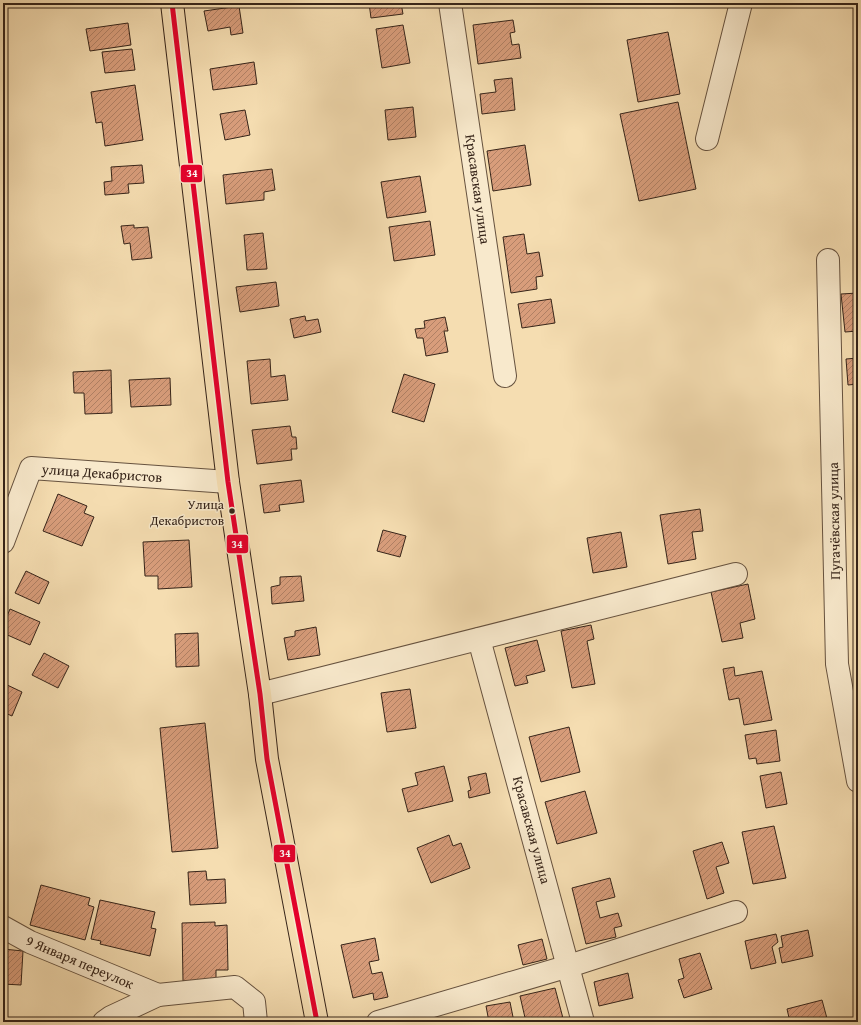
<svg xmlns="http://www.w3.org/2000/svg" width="861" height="1025" viewBox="0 0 861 1025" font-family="'Gentium Book Plus',serif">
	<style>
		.building { fill: url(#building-hatch); stroke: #362419 }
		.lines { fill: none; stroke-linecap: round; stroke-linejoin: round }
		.minor-casing { stroke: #66523f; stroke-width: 24 }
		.major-casing { stroke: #362419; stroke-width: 24 }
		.minor { stroke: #f8e9cc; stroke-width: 22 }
		.major { stroke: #f5ddb1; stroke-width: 22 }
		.bus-1-casing { stroke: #f8e9cc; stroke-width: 8 }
		.bus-1 { stroke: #e4002b; stroke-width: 5 }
		.bus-dot { fill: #362419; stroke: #f8e9cc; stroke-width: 1.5 }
		.labels { text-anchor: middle; stroke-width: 3; stroke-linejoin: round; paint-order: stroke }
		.bus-label { font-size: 13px; fill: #362419; stroke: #f8e9cc; text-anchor: end }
		.street-label { font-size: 14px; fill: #362419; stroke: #f8e9cc }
		.line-badge { stroke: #f8e9cc; stroke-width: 1.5 }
		.badge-label { font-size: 11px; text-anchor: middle; font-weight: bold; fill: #fff }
	</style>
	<defs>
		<pattern id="building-hatch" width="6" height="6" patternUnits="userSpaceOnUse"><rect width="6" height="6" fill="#d89d7b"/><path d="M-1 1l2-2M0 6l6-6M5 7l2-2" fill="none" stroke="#b08064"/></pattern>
	</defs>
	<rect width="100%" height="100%" fill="#f5ddb1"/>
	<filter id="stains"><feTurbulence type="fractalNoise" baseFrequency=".005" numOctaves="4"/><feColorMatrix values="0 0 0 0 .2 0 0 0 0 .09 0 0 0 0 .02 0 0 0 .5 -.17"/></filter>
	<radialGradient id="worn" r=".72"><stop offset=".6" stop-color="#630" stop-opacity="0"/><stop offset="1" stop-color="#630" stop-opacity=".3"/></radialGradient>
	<g class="building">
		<polygon points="369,3 401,3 403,14 371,18"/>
		<polygon points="239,6 243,33 231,35 230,27 208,31 204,11"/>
		<polygon points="513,20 515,32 510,33 512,45 519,44 521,58 478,64 473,25"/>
		<polygon points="128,23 131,45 90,51 86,29"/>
		<polygon points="403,25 410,63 382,68 376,29"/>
		<polygon points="668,32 680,94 638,102 627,40"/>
		<polygon points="132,49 135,70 105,73 102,52"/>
		<polygon points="254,62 257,84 213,90 210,69"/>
		<polygon points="512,78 515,110 482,114 480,94 496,92 494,80"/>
		<polygon points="135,85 143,140 105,146 102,122 96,123 91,92"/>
		<polygon points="678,102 696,189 639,201 620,114"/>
		<polygon points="413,107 416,137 388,140 385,110"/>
		<polygon points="245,110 250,135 225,140 220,114"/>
		<polygon points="525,145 531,185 493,191 487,151"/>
		<polygon points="142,165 144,183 128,184 129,193 105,195 104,182 112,181 111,167"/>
		<polygon points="272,169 275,190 264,192 264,200 226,204 223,175"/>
		<polygon points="420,176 426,212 387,218 381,182"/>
		<polygon points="430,221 435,255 394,261 389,227"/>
		<polygon points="134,225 134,228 148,227 152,258 132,260 130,243 124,244 121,226"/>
		<polygon points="263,233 267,269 247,270 244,235"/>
		<polygon points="524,234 527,254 539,252 543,276 536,277 537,289 511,293 503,237"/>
		<polygon points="855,242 858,242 858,262 857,262"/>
		<polygon points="276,282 279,306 240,312 236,287"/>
		<polygon points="858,293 858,331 845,332 841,294"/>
		<polygon points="551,299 555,323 522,328 518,304"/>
		<polygon points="305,316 306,321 318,319 321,332 294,338 290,319"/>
		<polygon points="445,317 448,331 444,331 448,352 426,356 423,338 417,338 415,329 425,328 424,321"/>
		<polygon points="858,358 858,384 848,385 846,359"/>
		<polygon points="270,359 271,377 285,375 288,400 251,404 247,361"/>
		<polygon points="111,370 112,413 85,414 84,393 74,393 73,372"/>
		<polygon points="404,374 435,384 424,422 392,412"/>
		<polygon points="170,378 171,405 131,407 129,380"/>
		<polygon points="290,426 292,437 296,437 297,449 291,449 292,460 257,464 252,430"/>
		<polygon points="301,480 304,502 279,505 280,511 264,513 260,485"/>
		<polygon points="58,494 87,506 84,513 94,517 82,546 43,531"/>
		<polygon points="700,509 703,531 692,532 696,559 668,564 660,515"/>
		<polygon points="383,530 406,536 400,557 377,551"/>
		<polygon points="621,532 627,567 593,573 587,538"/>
		<polygon points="189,540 192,587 158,589 158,576 145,576 143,542"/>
		<polygon points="26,571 49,582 39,604 15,593"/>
		<polygon points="301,576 304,601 272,604 271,587 280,585 280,577"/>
		<polygon points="748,584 755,619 740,623 743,638 722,642 711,592"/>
		<polygon points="10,609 40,622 30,645 3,633 3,626"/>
		<polygon points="591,625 594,639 587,641 595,684 572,688 561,631"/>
		<polygon points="316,627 320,655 288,660 284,638 295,636 295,631"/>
		<polygon points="198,633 199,666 176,667 175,634"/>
		<polygon points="537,640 545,671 526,676 528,683 515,686 505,648"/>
		<polygon points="44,653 69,666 58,688 32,675"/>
		<polygon points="734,667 735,676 762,671 772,720 744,725 739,698 729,700 723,669"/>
		<polygon points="3,683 22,692 12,716 3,712"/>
		<polygon points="410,689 416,728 387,732 381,693"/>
		<polygon points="205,723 218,848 172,852 160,728"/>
		<polygon points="569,727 580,772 541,782 529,737"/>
		<polygon points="776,730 780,761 757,764 756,758 749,759 745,735"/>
		<polygon points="444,766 453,801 408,812 402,789 418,785 415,773"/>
		<polygon points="781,772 787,804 766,808 760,776"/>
		<polygon points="486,773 490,793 469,798 468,791 471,790 468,777"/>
		<polygon points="585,791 597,833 557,844 545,802"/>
		<polygon points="774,826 786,878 753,884 742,832"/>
		<polygon points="449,835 453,846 461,843 470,868 431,883 417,848"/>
		<polygon points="722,842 729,863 716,867 724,893 707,899 693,851"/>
		<polygon points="206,871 207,880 225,879 226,903 190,905 188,872"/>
		<polygon points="610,878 615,897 596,902 600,918 618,913 622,926 614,928 616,937 586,944 572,888"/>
		<polygon points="41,885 90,898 88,905 94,907 85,940 30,925"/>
		<polygon points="100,900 155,912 151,928 156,929 150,956 100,944 101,941 91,939"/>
		<polygon points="215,922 215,926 227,925 228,970 216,970 216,980 183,981 182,923"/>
		<polygon points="808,930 813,956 782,963 779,948 783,947 781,936"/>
		<polygon points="776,934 778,942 772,947 776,963 751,969 745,941"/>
		<polygon points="375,938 379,960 369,962 372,974 382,972 388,997 374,1000 373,993 353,998 341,945"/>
		<polygon points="542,939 547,959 523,965 518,945"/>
		<polygon points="3,949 23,951 21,985 3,984"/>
		<polygon points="700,953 712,989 684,998 678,980 684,978 679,959"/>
		<polygon points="628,973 633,998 599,1006 594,982"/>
		<polygon points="555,988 564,1022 526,1022 520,996"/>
		<polygon points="822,1000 828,1022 790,1022 787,1009"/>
		<polygon points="510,1002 514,1022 489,1022 486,1006"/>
	</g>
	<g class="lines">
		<defs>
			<g id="minor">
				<polyline points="450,3 505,376"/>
				<polyline points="707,139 741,3"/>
				<polyline points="828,260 837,664 858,781"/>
				<polyline points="3,542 31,468 228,482"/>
				<polyline points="479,639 583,1022"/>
				<polyline points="260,694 736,574"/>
				<polyline points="3,927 30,942 158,995"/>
				<polyline points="104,1022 111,1017 158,995 235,987 254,1002 256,1022"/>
				<polyline points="378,1022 569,966 736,912"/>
			</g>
			<polyline id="major" points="172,3 228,482 260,694 267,759 317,1022"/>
		</defs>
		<use href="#minor" class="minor-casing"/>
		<use href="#major" class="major-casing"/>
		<use href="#minor" class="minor"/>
		<use href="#major" class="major"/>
		<defs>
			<polyline id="bus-1" points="172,3 228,482 260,694 267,759 317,1022"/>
		</defs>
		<use href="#bus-1" class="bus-1-casing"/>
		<use href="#bus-1" class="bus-1"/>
	</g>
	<circle class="bus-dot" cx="232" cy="511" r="3.5"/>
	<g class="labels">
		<g class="bus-label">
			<text x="224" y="509">Улица<tspan x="224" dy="16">Декабристов</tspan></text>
		</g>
		<g class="street-label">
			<text transform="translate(478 189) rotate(82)" y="5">Красавская улица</text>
			<text transform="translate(102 473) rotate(4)" y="5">улица Декабристов</text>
			<text transform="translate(834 521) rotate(-91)" y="5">Пугачёвская улица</text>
			<text transform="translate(532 830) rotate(75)" y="5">Красавская улица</text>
			<text transform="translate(80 962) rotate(23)" y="5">9 Января переулок</text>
		</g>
	</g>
	<g class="line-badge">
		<rect x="180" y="164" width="23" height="19" rx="4" fill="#e4002b"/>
		<rect x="226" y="534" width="23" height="20" rx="4" fill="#e4002b"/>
		<rect x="273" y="844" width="23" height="19" rx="4" fill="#e4002b"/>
	</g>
	<g class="badge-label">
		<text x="192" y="177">34</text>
		<text x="237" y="548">34</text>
		<text x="285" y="857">34</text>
	</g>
	<rect width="861" height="1025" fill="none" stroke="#f5ddb1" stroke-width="16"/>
	<rect x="4" y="4" width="853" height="1017" fill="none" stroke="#362419" stroke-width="2"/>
	<rect x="8" y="8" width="845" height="1009" fill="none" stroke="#362419"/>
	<rect width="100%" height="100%" filter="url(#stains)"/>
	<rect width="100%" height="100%" fill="url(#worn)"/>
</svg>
